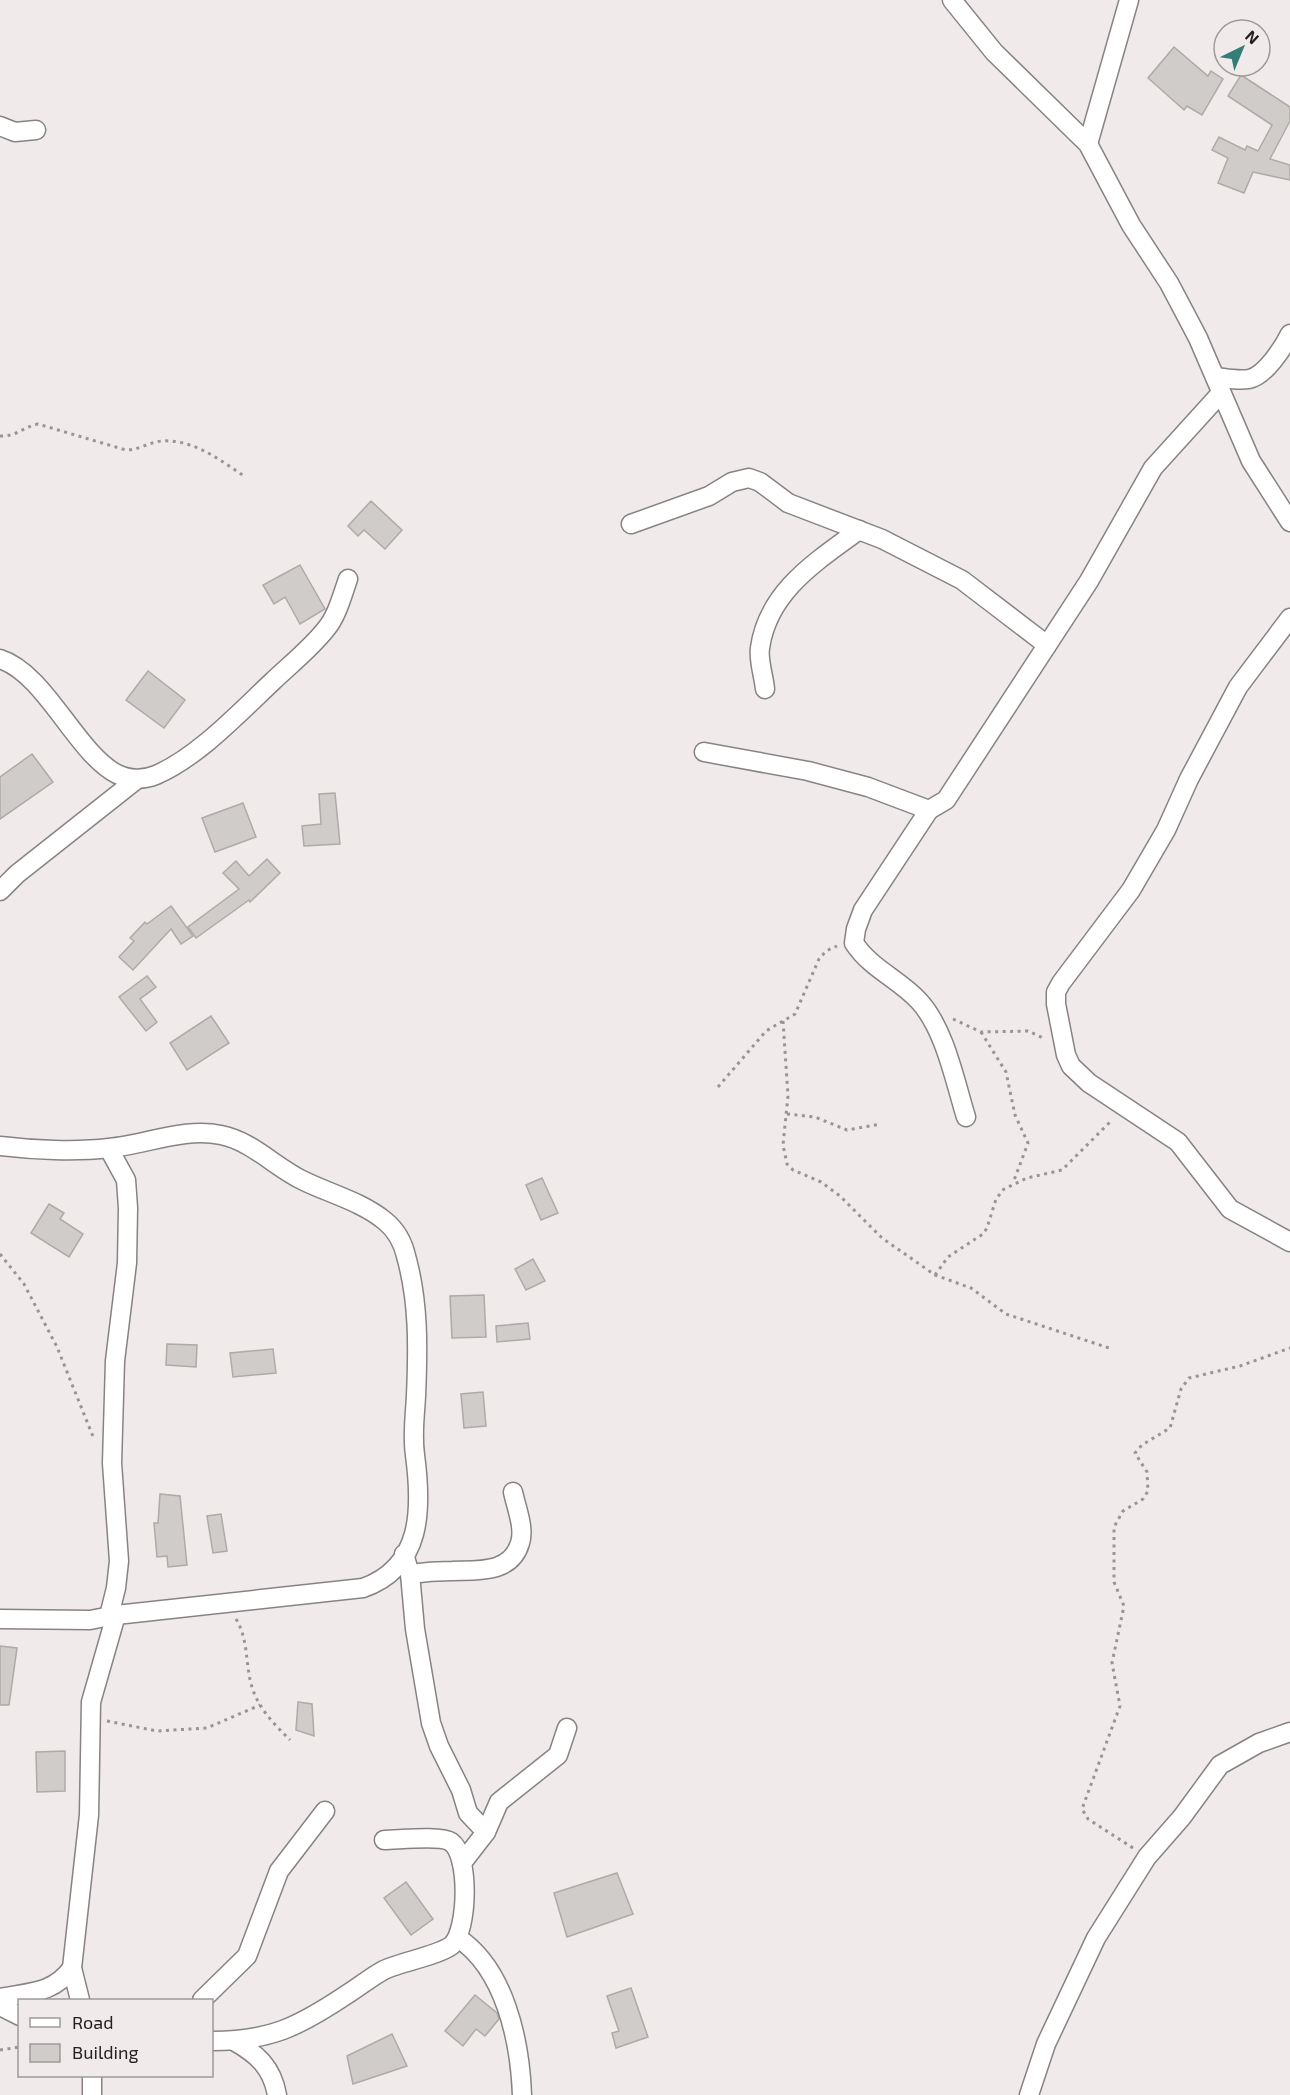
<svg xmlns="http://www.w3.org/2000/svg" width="1290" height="2095" viewBox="0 0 1290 2095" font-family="'Exo 2',sans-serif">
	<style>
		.building { fill: #d0ccc9; stroke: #aeaaa7; stroke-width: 1.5 }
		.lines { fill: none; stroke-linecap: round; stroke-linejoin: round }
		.minor-casing { stroke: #888382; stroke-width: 21 }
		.path { stroke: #989594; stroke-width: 3; stroke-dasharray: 3 4.5; stroke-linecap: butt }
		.minor { stroke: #fff; stroke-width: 18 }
	</style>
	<rect width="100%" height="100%" fill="#f0ebea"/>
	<g class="building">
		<polygon points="1174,47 1208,76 1211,71 1223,79 1202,115 1187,106 1184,110 1148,78"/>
		<polygon points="1241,75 1290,107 1290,121 1270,159 1290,165 1290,180 1253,172 1244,193 1218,183 1228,158 1212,150 1219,137 1245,150 1247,146 1258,151 1272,125 1228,96"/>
		<polygon points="371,501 402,530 385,549 364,530 358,536 348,526"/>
		<polygon points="300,565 325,609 300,624 285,597 274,604 263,585"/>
		<polygon points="148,671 185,700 164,728 126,700"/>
		<polygon points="32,754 53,782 0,819 0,777"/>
		<polygon points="335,793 340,844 304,846 302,826 321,824 319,794"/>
		<polygon points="243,803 256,837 215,852 202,818"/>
		<polygon points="267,859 280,873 250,902 249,900 196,938 188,927 239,889 223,873 236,861 249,876"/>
		<polygon points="171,906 193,936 181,944 171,929 133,970 119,957 134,941 130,938 145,922 147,924"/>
		<polygon points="147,976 156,987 140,999 157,1022 146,1031 119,997"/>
		<polygon points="211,1016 229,1043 187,1070 170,1043"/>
		<polygon points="542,1178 558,1213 541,1220 526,1185"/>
		<polygon points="49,1204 64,1213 60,1219 83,1234 69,1257 31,1233"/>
		<polygon points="533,1259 545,1281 526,1290 515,1269"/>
		<polygon points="484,1295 486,1337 452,1338 450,1296"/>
		<polygon points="528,1323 530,1339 497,1342 496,1326"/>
		<polygon points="167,1344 197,1345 196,1367 166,1365"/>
		<polygon points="273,1349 276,1373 233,1377 230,1353"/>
		<polygon points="483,1392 486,1426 464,1428 461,1394"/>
		<polygon points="160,1494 180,1496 187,1565 168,1567 167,1556 157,1557 154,1523 158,1523"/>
		<polygon points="221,1514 227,1551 213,1553 207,1516"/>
		<polygon points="0,1646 17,1648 9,1705 0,1705"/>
		<polygon points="298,1702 312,1704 314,1736 296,1730"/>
		<polygon points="65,1751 65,1791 37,1792 36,1752"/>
		<polygon points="617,1873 633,1914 567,1937 554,1893"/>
		<polygon points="406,1882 433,1919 411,1935 384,1898"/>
		<polygon points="631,1988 648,2037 616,2048 612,2033 619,2031 607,1996"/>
		<polygon points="475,1995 497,2013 499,2019 485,2036 476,2029 463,2046 445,2031"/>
		<polygon points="392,2034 407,2066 353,2084 347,2056"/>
	</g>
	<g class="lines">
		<defs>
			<g id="minor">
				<polyline points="952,0 994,52 1088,144 1131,225 1169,283 1198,338 1251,461 1290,522"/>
				<polyline points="0,126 15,132 36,130"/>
				<polyline points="1088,144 1129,0"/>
				<path d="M 1215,377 C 1225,378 1238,381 1249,379 C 1265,376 1283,348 1290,334"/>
				<polyline points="631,524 709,496 732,482 749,478 760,482 788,503 882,539 962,580 1047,645"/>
				<polyline points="1290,618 1238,687 1189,779 1166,830 1131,890 1061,983 1056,992 1056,1004 1066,1055 1071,1066 1089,1083 1178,1142 1230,1209 1290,1242"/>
				<path d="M 0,659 C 45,673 77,754 117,774 C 129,780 144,780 156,775 C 198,757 240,712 273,681 C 291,664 311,648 326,629 C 337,616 342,596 348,579"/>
				<path d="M 765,689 C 764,677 758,660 760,648 C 768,591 817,561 859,530"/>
				<polyline points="704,752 808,771 868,787 929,810 946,800 1089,581 1153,468 1221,393"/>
				<path d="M 929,810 L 863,910 L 856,929 L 854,943 C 871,969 899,979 919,1001 C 945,1029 955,1082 966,1117"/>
				<polyline points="0,891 17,874 136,780"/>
				<path d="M 0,1146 C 32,1150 77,1152 109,1148 C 145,1145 184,1127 221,1135 C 252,1141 276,1168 304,1181 C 331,1194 362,1202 385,1221 C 396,1230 403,1243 406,1256 C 419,1302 418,1349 416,1396 C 415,1416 412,1434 415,1455 C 422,1508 423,1567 363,1588 L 116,1615 L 90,1620 L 0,1619"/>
				<polyline points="109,1149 126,1180 128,1208 127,1263 115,1361 112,1463 119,1561 116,1588 109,1616"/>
				<polyline points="404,1554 410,1574 415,1629 431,1723 439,1746 461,1790 468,1813 486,1832"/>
				<path d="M 410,1574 C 424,1572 438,1571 452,1571 C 477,1570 511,1574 520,1543 C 525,1528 516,1507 513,1492"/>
				<polyline points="462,1863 486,1832 499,1802 558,1755 567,1728"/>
				<path d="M 458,1938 C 505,1969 520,2041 522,2095"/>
				<path d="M 0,1998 C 29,1992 53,1994 72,1968"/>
				<polyline points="80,2000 72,1968 89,1815 91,1702 116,1615"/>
				<polyline points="202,2000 247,1956 279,1871 325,1811"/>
				<polyline points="0,2006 20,2016"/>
				<path d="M 212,2041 C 270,2041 298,2027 346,1995 C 359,1987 371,1977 384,1970 C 401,1962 440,1955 452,1945 C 468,1930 470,1855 451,1842 C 441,1835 398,1840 384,1840"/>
				<path d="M 234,2041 C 257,2054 272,2067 277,2095"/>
				<polyline points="92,2095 92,2076"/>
				<polyline points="1029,2095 1046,2044 1096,1938 1147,1857 1182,1817 1220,1765 1259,1743 1290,1732"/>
			</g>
		</defs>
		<use href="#minor" class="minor-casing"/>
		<g class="path">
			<path d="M 0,436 C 16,437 23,427 38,424 L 126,450 C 139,450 149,442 162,441 C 193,439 220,460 244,476"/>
			<polyline points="953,1019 981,1032 1028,1031 1043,1038"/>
			<polyline points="783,1021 788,1096 783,1145 787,1164 793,1170 821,1182 840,1196 882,1238 935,1275 971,1288 1006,1314 1109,1348"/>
			<polyline points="981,1032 1006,1072 1015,1115 1028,1143 1013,1183"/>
			<polyline points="718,1087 766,1031 795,1014 819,959 826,951 837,946"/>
			<polyline points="787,1114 815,1117 847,1130 881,1124"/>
			<polyline points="0,1254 24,1284 57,1347 94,1439"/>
			<polyline points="935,1275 948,1257 983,1234 987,1228 996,1199 1004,1189 1027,1178 1062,1170 1112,1120"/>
			<path d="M 236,1619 C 249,1640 245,1665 252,1687 C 258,1708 275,1725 290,1740"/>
			<polyline points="107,1721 157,1731 207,1728 260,1705"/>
			<polyline points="1133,1848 1088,1819 1082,1809 1120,1706 1112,1663 1124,1606 1114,1582 1114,1527 1123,1511 1143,1499 1148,1491 1147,1472 1135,1453 1142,1445 1170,1428 1181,1389 1189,1378 1240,1366 1290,1348"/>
			<polyline points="0,2050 20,2047"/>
		</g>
		<use href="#minor" class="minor"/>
	</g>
	<rect x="18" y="1999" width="195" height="78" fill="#f0ebea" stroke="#9e9a99" stroke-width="1.5"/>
	<rect x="30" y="2018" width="30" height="9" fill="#ffffff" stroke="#9e9a99" stroke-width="1.5"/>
	<text x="72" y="2029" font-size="18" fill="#222020">Road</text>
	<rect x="30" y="2044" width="30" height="18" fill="#d0ccc9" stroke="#9e9a99" stroke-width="1.5"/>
	<text x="72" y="2059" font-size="18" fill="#222020">Building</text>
	<g transform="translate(1242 48) rotate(43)"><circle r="28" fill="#f0ebea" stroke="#9e9a99" stroke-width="1.5"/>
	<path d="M0-4.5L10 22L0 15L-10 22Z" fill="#357d77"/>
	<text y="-9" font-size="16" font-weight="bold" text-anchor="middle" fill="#222020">N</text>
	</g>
</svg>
